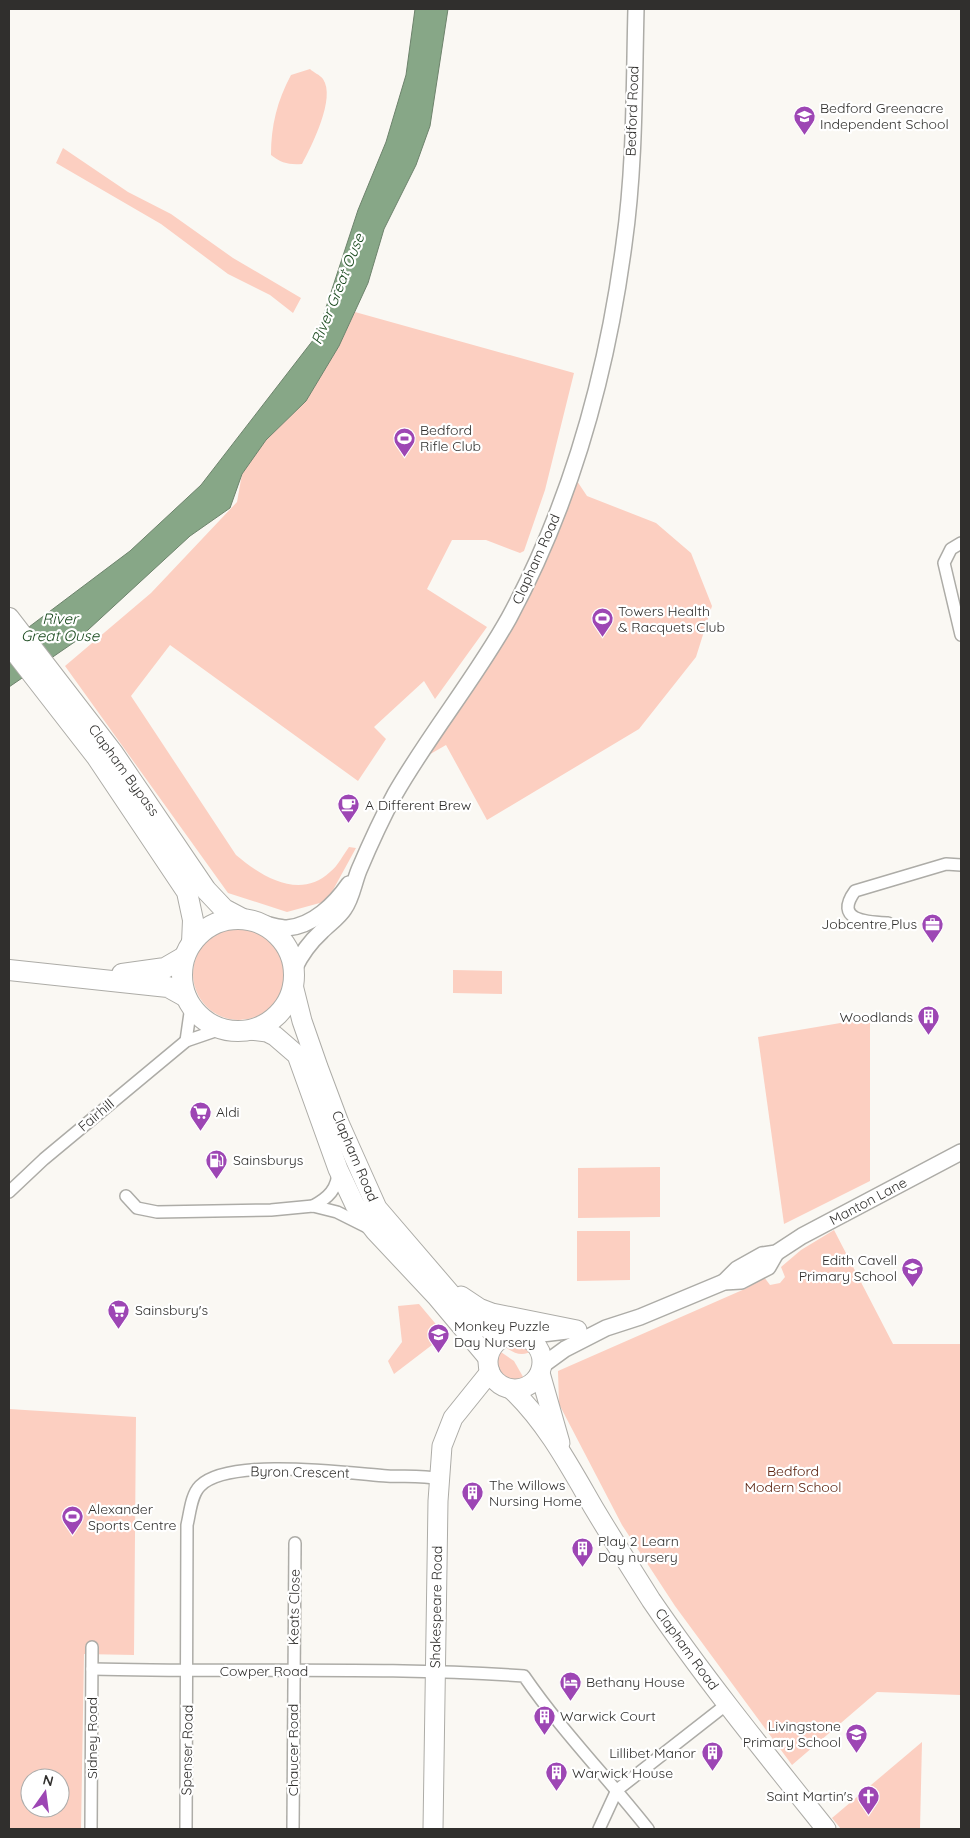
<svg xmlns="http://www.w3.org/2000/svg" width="970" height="1838" viewBox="0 0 970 1838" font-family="Quicksand,sans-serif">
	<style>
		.green { fill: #fccfc1; fill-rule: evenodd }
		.water { fill: #87a787; stroke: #6d836c }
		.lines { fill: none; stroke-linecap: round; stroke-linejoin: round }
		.minor-casing { stroke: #adaca7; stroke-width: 14 }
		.tertiary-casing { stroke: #adaca7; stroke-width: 18 }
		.primary-casing { stroke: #adaca7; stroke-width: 21 }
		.trunk-casing { stroke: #adaca7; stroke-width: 22 }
		.minor { stroke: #fff; stroke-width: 11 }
		.tertiary { stroke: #fff; stroke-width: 15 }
		.primary { stroke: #fff; stroke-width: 19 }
		.trunk { stroke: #fff; stroke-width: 20 }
		.labels { text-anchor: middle; stroke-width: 4.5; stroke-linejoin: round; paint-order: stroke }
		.poi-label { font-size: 14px; fill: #302f2d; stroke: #fff; text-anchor: start }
		.street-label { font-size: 14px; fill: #302f2d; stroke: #fff }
		.park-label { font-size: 14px; fill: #5b220f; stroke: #fff }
		.water-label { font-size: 15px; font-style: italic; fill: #19491d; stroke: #fff }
	</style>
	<rect width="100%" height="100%" fill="#faf8f3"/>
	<g class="green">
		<path d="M 310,69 C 313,72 320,75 323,79 C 336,98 312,145 302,164 C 289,165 281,163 271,155 C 271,126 277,101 291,75 Z"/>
		<polygon points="63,148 128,192 171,214 233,258 301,298 293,313 270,295 228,274 161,224 56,163"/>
		<path d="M 355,312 L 574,373 L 545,490 L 524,551 L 520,553 L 486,540 L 452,540 L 427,589 L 487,627 L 435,699 L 424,681 L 374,727 L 386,739 L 358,781 L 170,645 L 131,696 L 236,855 C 262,877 300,900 330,872 C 338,866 343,855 349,847 L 356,848 L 327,901 L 287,912 L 228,893 L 65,666 L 151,593 L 237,502 L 242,474 L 266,440 L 306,401 L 339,346 Z"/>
		<polygon points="577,481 587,496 656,523 691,553 712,606 696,657 639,729 487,820 446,745 420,760 463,697"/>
		<circle cx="239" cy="974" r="46"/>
		<polygon points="453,970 502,971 502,994 453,993"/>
		<polygon points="870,1018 870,1181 784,1224 758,1037"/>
		<polygon points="660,1167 660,1217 578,1218 578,1168"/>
		<polygon points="834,1230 893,1344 961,1344 961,1695 877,1692 792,1765 675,1606 622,1525 559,1404 558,1371 747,1288 764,1277 770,1285 780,1283 785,1277 781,1267 801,1250"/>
		<polygon points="577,1231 630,1231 630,1280 577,1281"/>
		<polygon points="419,1304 445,1335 394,1374 388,1361 402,1342 398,1306"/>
		<path d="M 515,1340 L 523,1341 L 534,1350 C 521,1358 514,1353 502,1345 Z"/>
		<path d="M 498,1350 L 514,1361 L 526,1382 C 504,1387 485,1372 498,1350 Z"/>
		<path d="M 9,1409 L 136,1417 L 134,1655 L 84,1654 L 81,1829 L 9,1829 ZM 30,1778 L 60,1778 L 60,1808 L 30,1808 Z"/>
		<polygon points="922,1742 920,1829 841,1829 832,1818"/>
	</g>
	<polygon class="water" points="415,9 448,9 430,126 416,165 384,229 368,283 339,346 306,401 266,440 242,474 230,508 190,536 76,641 9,687 9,642 130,551 201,485 317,335 358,210 386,142 406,75"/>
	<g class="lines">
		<defs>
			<g id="minor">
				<polyline points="961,543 951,549 944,563 961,635"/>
				<path d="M 888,923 C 868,922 833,921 855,891 L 946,864 L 961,865"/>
				<polyline points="186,1041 191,1006"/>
				<polyline points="9,1192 44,1159 186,1041 221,1029"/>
				<polyline points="126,1196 137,1208 157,1212 271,1210 313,1206 337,1212 369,1228"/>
				<path d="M 313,1206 C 328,1198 338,1189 338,1170"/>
				<path d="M 92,1669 C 236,1673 380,1666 524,1676 C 561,1730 607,1777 648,1829"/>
				<polyline points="91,1829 92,1647"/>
				<path d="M 186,1829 L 187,1525 C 190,1513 191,1495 200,1486 C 229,1457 347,1473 387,1476 C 405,1477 422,1475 440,1479"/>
				<polyline points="293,1829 295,1543"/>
				<polyline points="599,1829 617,1790 727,1704"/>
			</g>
			<g id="tertiary">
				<path d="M 264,924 C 271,925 280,928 287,928 C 313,926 335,904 349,884"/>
				<path d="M 294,969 C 301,954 310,942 322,931 C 329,924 339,917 344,909 C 352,898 354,882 359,870 C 370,844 382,818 395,794 C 430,733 475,679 509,618 C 571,503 607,373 624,244 C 635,167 634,87 636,9"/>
				<polyline points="724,1282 737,1269 762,1255 776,1253 802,1236 961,1152"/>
				<polyline points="525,1336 567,1331"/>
				<polyline points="543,1365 565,1349 606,1328 640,1317 724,1282 741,1281 768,1267 776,1253"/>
			</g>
			<g id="primary">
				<polyline points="293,985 302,1021 318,1067 339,1123 377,1208 468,1314 484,1327 508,1335"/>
				<polyline points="249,1030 267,1032 275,1036 297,1055 338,1169 355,1205 375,1231 436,1296 488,1358"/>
				<polyline points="461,1296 479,1308 492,1313 577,1330"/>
				<circle cx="515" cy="1362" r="27"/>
				<polyline points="540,1373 560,1443"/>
				<path d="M 511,1389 C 547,1423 570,1467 595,1510 C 613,1540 632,1570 651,1600 C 705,1679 766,1754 826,1829"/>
				<polyline points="433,1829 438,1501 442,1446 453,1418 490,1372"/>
			</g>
			<g id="trunk">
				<polyline points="9,618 113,753 206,890 224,909 241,918"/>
				<polyline points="9,644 96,756 187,892 193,920 192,943"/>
				<circle cx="238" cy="975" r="56"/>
				<polyline points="9,970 168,987 186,997"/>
				<polyline points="122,974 165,968 184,957"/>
			</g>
		</defs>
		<use href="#minor" class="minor-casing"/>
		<use href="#tertiary" class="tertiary-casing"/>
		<use href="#primary" class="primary-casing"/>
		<use href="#trunk" class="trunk-casing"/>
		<use href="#minor" class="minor"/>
		<use href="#tertiary" class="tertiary"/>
		<use href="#primary" class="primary"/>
		<use href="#trunk" class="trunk"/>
	</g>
	<defs>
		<symbol id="school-pin" viewBox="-11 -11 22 30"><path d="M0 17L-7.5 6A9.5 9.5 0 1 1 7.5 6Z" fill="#9d46b4" stroke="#fff"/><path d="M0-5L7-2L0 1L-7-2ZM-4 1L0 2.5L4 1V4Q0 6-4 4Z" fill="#fff"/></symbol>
		<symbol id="stadium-pin" viewBox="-11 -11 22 30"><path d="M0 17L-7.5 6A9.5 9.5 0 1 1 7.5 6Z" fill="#9d46b4" stroke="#fff"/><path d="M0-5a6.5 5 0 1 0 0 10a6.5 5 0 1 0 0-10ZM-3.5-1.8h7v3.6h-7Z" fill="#fff"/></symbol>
		<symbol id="cafe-pin" viewBox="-11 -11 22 30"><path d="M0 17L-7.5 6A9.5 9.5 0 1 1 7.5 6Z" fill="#9d46b4" stroke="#fff"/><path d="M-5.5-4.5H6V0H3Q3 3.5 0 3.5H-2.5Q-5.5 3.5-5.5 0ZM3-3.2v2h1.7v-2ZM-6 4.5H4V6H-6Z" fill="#fff"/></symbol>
		<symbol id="office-pin" viewBox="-11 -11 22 30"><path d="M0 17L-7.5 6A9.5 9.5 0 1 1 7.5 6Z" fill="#9d46b4" stroke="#fff"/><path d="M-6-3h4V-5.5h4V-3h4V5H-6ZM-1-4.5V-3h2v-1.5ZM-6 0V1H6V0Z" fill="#fff"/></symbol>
		<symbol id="building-pin" viewBox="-11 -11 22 30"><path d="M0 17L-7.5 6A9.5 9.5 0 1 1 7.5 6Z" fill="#9d46b4" stroke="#fff"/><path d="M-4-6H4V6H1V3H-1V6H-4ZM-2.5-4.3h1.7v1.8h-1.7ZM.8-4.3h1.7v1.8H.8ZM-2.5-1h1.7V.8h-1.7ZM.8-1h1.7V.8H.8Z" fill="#fff"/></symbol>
		<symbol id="supermarket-pin" viewBox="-11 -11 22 30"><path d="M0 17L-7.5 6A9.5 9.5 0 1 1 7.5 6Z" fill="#9d46b4" stroke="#fff"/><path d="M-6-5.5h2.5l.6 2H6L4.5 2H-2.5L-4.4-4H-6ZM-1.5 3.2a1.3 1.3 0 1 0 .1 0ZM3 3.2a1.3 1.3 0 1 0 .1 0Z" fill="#fff"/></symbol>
		<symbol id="fuel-pin" viewBox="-11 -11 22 30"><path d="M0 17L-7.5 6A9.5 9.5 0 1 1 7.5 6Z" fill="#9d46b4" stroke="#fff"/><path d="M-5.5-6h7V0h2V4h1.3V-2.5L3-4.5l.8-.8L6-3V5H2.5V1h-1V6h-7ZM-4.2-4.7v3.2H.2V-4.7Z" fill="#fff"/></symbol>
		<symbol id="hotel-pin" viewBox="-11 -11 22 30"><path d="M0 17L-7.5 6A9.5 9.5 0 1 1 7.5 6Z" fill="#9d46b4" stroke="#fff"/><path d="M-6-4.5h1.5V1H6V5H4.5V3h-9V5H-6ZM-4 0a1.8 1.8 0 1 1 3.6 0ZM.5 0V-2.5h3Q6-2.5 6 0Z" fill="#fff"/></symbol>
		<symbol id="church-pin" viewBox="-11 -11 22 30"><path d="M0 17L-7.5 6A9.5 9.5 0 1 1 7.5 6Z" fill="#9d46b4" stroke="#fff"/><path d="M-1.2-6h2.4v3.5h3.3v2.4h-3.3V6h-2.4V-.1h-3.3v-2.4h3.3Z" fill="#fff"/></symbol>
	</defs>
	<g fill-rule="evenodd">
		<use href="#school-pin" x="792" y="104" width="25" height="34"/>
		<use href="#stadium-pin" x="392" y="426" width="25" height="34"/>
		<use href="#stadium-pin" x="590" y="606" width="25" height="34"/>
		<use href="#cafe-pin" x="336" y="792" width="25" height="34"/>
		<use href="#office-pin" x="920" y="912" width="25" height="34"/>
		<use href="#building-pin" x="916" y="1004" width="25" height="34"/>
		<use href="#supermarket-pin" x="188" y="1100" width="25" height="34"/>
		<use href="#fuel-pin" x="204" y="1148" width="25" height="34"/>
		<use href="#school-pin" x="900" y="1256" width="25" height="34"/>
		<use href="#supermarket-pin" x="106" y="1298" width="25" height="34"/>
		<use href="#school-pin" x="426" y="1322" width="25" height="34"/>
		<use href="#building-pin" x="460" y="1480" width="25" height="34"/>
		<use href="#stadium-pin" x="60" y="1504" width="25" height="34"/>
		<use href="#building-pin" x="570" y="1536" width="25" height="34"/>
		<use href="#hotel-pin" x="558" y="1670" width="25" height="34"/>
		<use href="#building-pin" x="532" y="1704" width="25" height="34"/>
		<use href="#school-pin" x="844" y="1722" width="25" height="34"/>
		<use href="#building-pin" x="700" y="1740" width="25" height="34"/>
		<use href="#building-pin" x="544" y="1760" width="25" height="34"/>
		<use href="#church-pin" x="856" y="1784" width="25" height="34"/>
	</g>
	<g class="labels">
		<g class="poi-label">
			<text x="820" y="113">Bedford Greenacre<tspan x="820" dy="16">Independent School</tspan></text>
			<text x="420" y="435">Bedford<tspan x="420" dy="16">Rifle Club</tspan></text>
			<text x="618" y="616">Towers Health<tspan x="618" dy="16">&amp; Racquets Club</tspan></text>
			<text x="365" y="810">A Different Brew</text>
			<text x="917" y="929" text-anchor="end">Jobcentre Plus</text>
			<text x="913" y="1022" text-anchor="end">Woodlands</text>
			<text x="216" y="1117">Aldi</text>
			<text x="233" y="1165">Sainsburys</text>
			<text x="897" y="1265" text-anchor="end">Edith Cavell<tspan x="897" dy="16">Primary School</tspan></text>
			<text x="135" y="1315">Sainsbury's</text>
			<text x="454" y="1331">Monkey Puzzle<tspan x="454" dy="16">Day Nursery</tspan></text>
			<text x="489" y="1490">The Willows<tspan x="489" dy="16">Nursing Home</tspan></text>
			<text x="88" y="1514">Alexander<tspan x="88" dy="16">Sports Centre</tspan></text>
			<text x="598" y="1546">Play 2 Learn<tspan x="598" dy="16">Day nursery</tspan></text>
			<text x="586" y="1687">Bethany House</text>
			<text x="560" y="1721">Warwick Court</text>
			<text x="841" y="1731" text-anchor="end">Livingstone<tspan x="841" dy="16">Primary School</tspan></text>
			<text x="696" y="1758" text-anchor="end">Lillibet Manor</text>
			<text x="572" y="1778">Warwick House</text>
			<text x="853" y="1801" text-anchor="end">Saint Martin's</text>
		</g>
		<g class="street-label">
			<text transform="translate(632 111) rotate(-88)" y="5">Bedford Road</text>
			<text transform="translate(536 559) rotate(-66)" y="5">Clapham Road</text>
			<text transform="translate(124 770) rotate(54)" y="5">Clapham Bypass</text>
			<text transform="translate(96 1115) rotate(-40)" y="5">Fairhill</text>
			<text transform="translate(355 1156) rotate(67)" y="5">Clapham Road</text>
			<text transform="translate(868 1201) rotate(-28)" y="5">Manton Lane</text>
			<text transform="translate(300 1472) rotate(1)" y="5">Byron Crescent</text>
			<text transform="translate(294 1607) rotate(-89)" y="5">Keats Close</text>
			<text transform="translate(436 1607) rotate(-89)" y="5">Shakespeare Road</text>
			<text transform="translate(687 1649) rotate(54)" y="5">Clapham Road</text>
			<text x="264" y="1676">Cowper Road</text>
			<text transform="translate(92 1738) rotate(-90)" y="5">Sidney Road</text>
			<text transform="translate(187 1750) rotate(-89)" y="5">Spenser Road</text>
			<text transform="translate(293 1750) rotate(-90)" y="5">Chaucer Road</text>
		</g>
		<g class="park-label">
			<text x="793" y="1476">Bedford<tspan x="793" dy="16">Modern School</tspan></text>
		</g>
		<g class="water-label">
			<text transform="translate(338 289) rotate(-68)" y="5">River Great Ouse</text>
			<text x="60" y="624">River<tspan x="60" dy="17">Great Ouse</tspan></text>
		</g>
	</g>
	<rect width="970" height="1838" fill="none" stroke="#302f2d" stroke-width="20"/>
	<g transform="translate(45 1793) rotate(14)"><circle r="24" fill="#ffffff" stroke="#acacab"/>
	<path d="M0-4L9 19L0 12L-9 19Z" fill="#9d46b4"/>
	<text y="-8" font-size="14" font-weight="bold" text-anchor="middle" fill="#302f2d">N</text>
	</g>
</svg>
